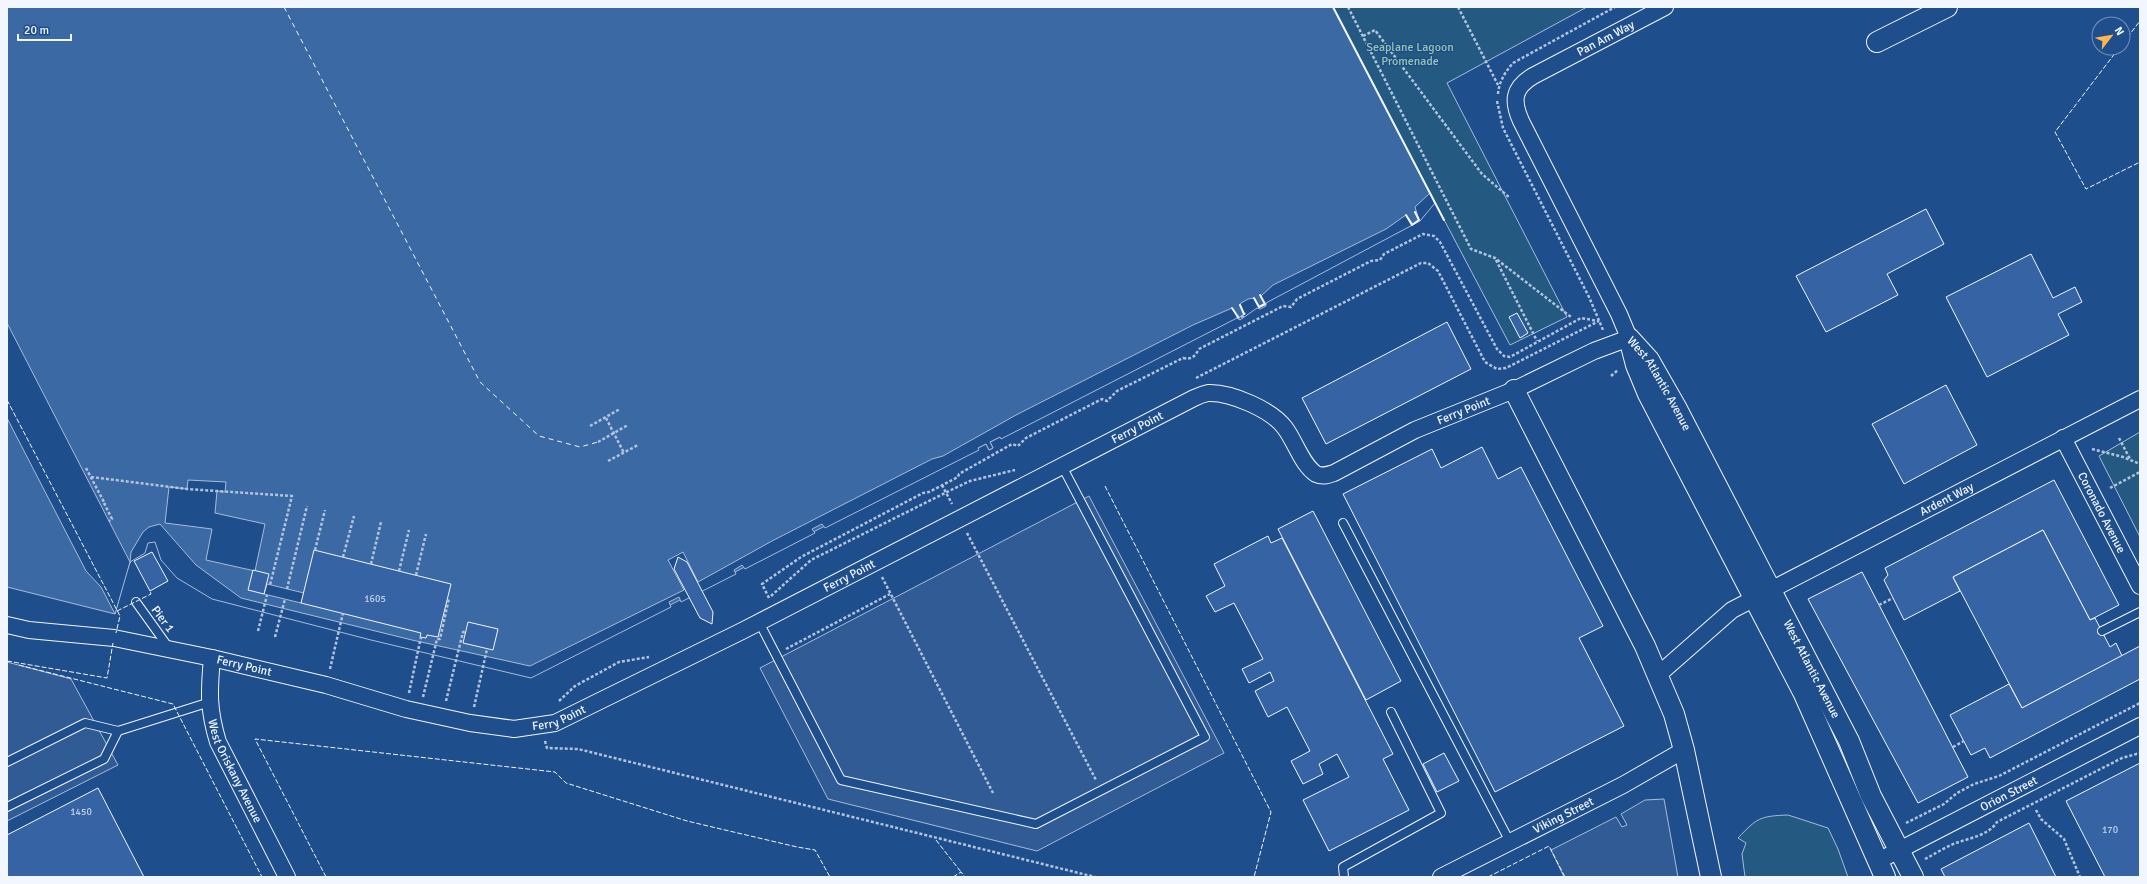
<svg xmlns="http://www.w3.org/2000/svg" width="2147" height="884" viewBox="0 0 2147 884" font-family="Signika,sans-serif">
	<style>
		.green { fill: #245a82; stroke: #a8bbd7 }
		.parking { fill: #305b95; stroke: #a8bbd7 }
		.water { fill: #3b69a3; stroke: #a8bbd7 }
		.pier { fill: #1f4e8c; stroke: #a8bbd7 }
		.lines { fill: none; stroke-linecap: round; stroke-linejoin: round }
		.ferry { stroke: #f2f6ff; stroke-width: 1; stroke-dasharray: 5 4; stroke-linecap: butt }
		.building { fill: #3563a3; stroke: #f2f6ff }
		.service-casing { stroke: #f2f6ff; stroke-width: 10 }
		.minor-casing { stroke: #f2f6ff; stroke-width: 18 }
		.tertiary-casing { stroke: #f2f6ff; stroke-width: 22 }
		.path { stroke: #b3c4dc; stroke-width: 2.5; stroke-dasharray: 3 2; stroke-linecap: butt }
		.service { stroke: #1f4e8c; stroke-width: 8 }
		.minor { stroke: #1f4e8c; stroke-width: 16 }
		.tertiary { stroke: #1f4e8c; stroke-width: 20 }
		.fence { stroke: #f2f6ff; stroke-width: 1; stroke-dasharray: 5 2; stroke-linecap: butt }
		.wall { stroke: #f2f6ff; stroke-width: 2 }
		.labels { text-anchor: middle; stroke-width: 3; stroke-linejoin: round; paint-order: stroke }
		.number-label { font-size: 10px; fill: #c3d1e8 }
		.street-label { font-size: 12px; fill: #f2f6ff; stroke: #1f4e8c }
		.park-label { font-size: 12px; fill: #97c8a6; stroke: #1f4e8c }
	</style>
	<rect width="100%" height="100%" fill="#1f4e8c"/>
	<g class="green">
		<polygon points="1333,7 1587,7 1447,83 1567,317 1510,345 1430,193 1419,220 1309,237 1386,108"/>
		<polygon points="2140,432 2140,537 2099,456"/>
		<path d="M 1788,815 L 1828,828 L 1838,849 L 1848,877 L 1745,877 L 1742,854 L 1746,843 L 1738,838 C 1757,818 1760,816 1788,815 Z"/>
	</g>
	<g class="parking">
		<polygon points="1089,496 1224,753 1037,851 828,799 760,668"/>
		<polygon points="7,662 71,679 118,765 7,821"/>
		<polygon points="1664,799 1678,877 1564,877 1551,850 1616,817 1622,827 1627,825 1621,814 1645,800"/>
	</g>
	<path class="water" d="M 7,7 L 1333,7 L 1434,201 L 1419,220 L 1412,225 L 1411,223 L 1264,302 L 1265,304 L 1259,307 L 1258,305 L 1239,318 L 1237,316 L 990,442 L 993,448 L 989,450 L 986,444 L 978,448 L 531,676 L 213,597 L 156,539 C 127,545 122,590 115,614 L 7,587 Z"/>
	<g class="pier">
		<polygon points="1430,193 1435,203 1420,221 1266,303 1266,306 1260,309 1257,308 1240,320 1237,318 1001,439 1000,437 990,442 993,448 989,450 986,444 978,448 979,450 825,528 822,524 812,529 815,533 745,569 742,565 734,570 736,574 681,602 679,597 669,602 671,607 531,678 371,640 212,599 177,578 161,560 155,542 148,543 145,553 130,562 115,614 101,587 86,571 7,418 7,323 130,562 131,552 143,532 149,527 160,524 196,565 241,598 412,640 530,666 684,590 668,560 683,552 698,582 772,541 932,459 943,456 1016,415 1193,325 1232,308 1239,318 1244,314 1240,305 1241,303 1248,299 1254,298 1259,307 1265,305 1261,296 1273,285 1386,229 1406,215 1413,224 1419,220 1415,207"/>
		<polygon points="188,480 226,482 225,492 217,491 215,513 265,524 255,571 206,560 212,529 165,523 169,487 187,489"/>
		<polygon points="267,584 304,593 301,603 264,594"/>
	</g>
	<g class="lines">
		<polyline class="ferry" points="284,7 480,382 539,436 580,447 598,442"/>
	</g>
	<g class="building">
		<polygon points="1926,209 1944,244 1887,274 1898,295 1826,332 1796,276"/>
		<polygon points="2031,254 2053,298 2075,287 2082,302 2058,314 2069,335 1987,377 1946,297"/>
		<polygon points="1517,313 1528,333 1520,338 1509,317"/>
		<polygon points="1447,322 1471,369 1326,444 1302,398"/>
		<polygon points="1946,385 1977,445 1904,484 1872,424"/>
		<polygon points="1482,447 1498,479 1521,467 1603,626 1579,638 1624,726 1495,792 1343,494 1432,449 1441,468"/>
		<polygon points="2054,480 2119,605 2090,620 2043,530 1953,577 1960,591 1904,620 1884,580 1888,575 1885,568"/>
		<polygon points="1313,511 1401,681 1366,700 1278,529"/>
		<polygon points="2043,530 2090,620 2095,618 2110,647 2116,643 2122,656 2022,708 1953,577"/>
		<polygon points="1268,536 1271,543 1282,538 1393,754 1383,759 1409,810 1329,851 1303,800 1349,777 1337,754 1319,764 1323,774 1303,784 1291,761 1310,751 1287,707 1268,717 1255,691 1274,681 1270,672 1249,683 1242,669 1263,659 1234,603 1215,612 1206,596 1225,586 1214,564"/>
		<polygon points="314,550 451,584 438,637 427,635 426,638 420,637 421,633 301,603"/>
		<polygon points="152,552 168,581 150,591 134,561"/>
		<polygon points="678,557 687,562 713,612 712,624 700,618 674,569"/>
		<polygon points="253,570 269,574 264,594 248,590"/>
		<polygon points="1862,572 1968,777 1918,803 1808,599"/>
		<polygon points="468,622 498,629 493,650 463,643"/>
		<polygon points="2140,646 2140,679 1990,758 1985,748 1971,755 1950,715 2009,684 2022,708"/>
		<polygon points="1444,753 1459,781 1437,792 1423,764"/>
		<polygon points="2140,763 2140,877 2105,877 2066,801"/>
		<polygon points="98,788 144,877 7,877 7,835"/>
		<polygon points="2029,823 2056,877 1945,877 1941,869"/>
	</g>
	<g class="lines">
		<defs>
			<g id="service">
				<polyline points="1343,523 1510,842"/>
				<polyline points="136,602 169,648"/>
				<polyline points="759,622 841,780 1036,824 1205,737 1062,466"/>
				<polyline points="2102,631 2140,612"/>
				<polyline points="7,762 85,723 118,731 210,702"/>
				<polyline points="7,807 104,759 118,731"/>
				<polyline points="1344,877 1343,867 1441,813 1391,712"/>
			</g>
			<g id="minor">
				<path id="s1" d="M 2063,438 L 2140,586"/>
				<path id="s2" d="M 7,625 L 29,630 L 114,638 L 212,658 L 326,685 L 406,709 L 470,723 L 514,729 L 555,723 L 742,631 L 1194,398 C 1198,396 1203,394 1208,393 C 1231,392 1272,410 1285,428 C 1295,441 1302,465 1316,474 C 1323,477 1328,475 1334,473 L 1415,430 L 1514,390 L 1594,351 L 1629,338 L 1619,314 L 1521,121 C 1512,101 1513,88 1533,76 L 1665,7"/>
				<path id="s3" d="M 212,658 C 209,691 208,709 218,742 L 287,877"/>
				<path id="s4" d="M 1658,675 L 1732,610 L 2140,399"/>
				<path id="s5" d="M 1878,861 L 2140,726"/>
				<path id="s6" d="M 1441,877 L 1623,785 L 1684,750"/>
			</g>
			<g id="tertiary">
				<polyline points="1877,42 1947,7"/>
				<path id="s7" d="M 1629,338 L 1649,360 L 1677,409 L 1849,741 L 1871,796 L 1913,877"/>
				<polyline points="1630,342 1636,365 1648,394 1804,694 1885,877"/>
				<polyline points="1514,390 1645,646 1674,714 1684,750 1711,877"/>
			</g>
		</defs>
		<use href="#service" class="service-casing"/>
		<use href="#minor" class="minor-casing"/>
		<use href="#tertiary" class="tertiary-casing"/>
		<g class="path">
			<polyline points="1348,7 1471,249 1495,258 1571,317"/>
			<polyline points="1458,7 1498,85"/>
			<polyline points="1363,36 1375,30 1482,174 1510,198"/>
			<path d="M 1498,94 C 1499,82 1505,72 1513,63 L 1615,7"/>
			<polyline points="1497,101 1503,128 1589,297 1603,330"/>
			<polyline points="1496,260 1537,341"/>
			<polyline points="1237,316 1239,318 1245,315 1244,313"/>
			<polyline points="1611,376 1618,370"/>
			<polyline points="1196,378 1421,263 1428,263 1438,271 1485,362 1497,369 1506,368 1599,321"/>
			<polyline points="606,418 624,453"/>
			<polyline points="590,426 620,409"/>
			<polyline points="2119,438 2130,459"/>
			<polyline points="598,442 628,425"/>
			<polyline points="2092,449 2123,457 2140,464"/>
			<polyline points="608,461 638,445"/>
			<polyline points="86,468 105,504"/>
			<polyline points="91,477 187,489 292,496 270,585"/>
			<polyline points="942,485 952,504"/>
			<polyline points="2110,488 2140,472"/>
			<polyline points="104,503 112,519 109,521"/>
			<polyline points="967,533 1096,780"/>
			<polyline points="315,550 325,510"/>
			<polyline points="343,557 354,516"/>
			<polyline points="371,564 381,522"/>
			<polyline points="399,571 409,530"/>
			<polyline points="416,575 426,534"/>
			<polyline points="882,577 993,793"/>
			<polyline points="287,589 307,506"/>
			<polyline points="771,596 811,560 951,490 970,481 1015,470"/>
			<path d="M 769,598 L 762,584 L 801,557 L 923,493 L 929,492 L 958,477 L 959,474 L 1012,444 L 1018,446 L 1026,438 L 1102,399 L 1107,401 L 1117,391 L 1183,358 C 1192,360 1195,356 1199,349 L 1283,306 L 1291,307 L 1297,299 L 1371,261 L 1380,260 L 1384,254 L 1423,234 L 1434,236 L 1440,242 L 1497,349 L 1504,356 L 1510,357 L 1581,318 L 1598,321"/>
			<polyline points="1879,605 1893,598"/>
			<polyline points="258,631 267,595"/>
			<polyline points="275,637 285,599"/>
			<polyline points="786,649 890,594"/>
			<polyline points="330,669 343,613"/>
			<polyline points="409,693 421,637"/>
			<polyline points="423,697 437,639 440,639 449,598"/>
			<polyline points="446,701 463,632 466,633"/>
			<polyline points="559,701 575,686 619,662 649,657"/>
			<polyline points="474,707 487,649"/>
			<polyline points="545,741 547,748 578,749 1095,877"/>
			<polyline points="1953,747 1964,741"/>
			<polyline points="2036,810 2041,819 2064,839 2080,877"/>
			<polyline points="1906,823 1944,804 1957,793 1974,784 1999,776 2140,703"/>
			<path d="M 1925,859 C 1935,854 1945,847 1956,843 C 1970,838 1989,835 1997,822 L 2122,758 L 2140,753"/>
		</g>
		<use href="#service" class="service"/>
		<use href="#minor" class="minor"/>
		<use href="#tertiary" class="tertiary"/>
		<g class="fence">
			<polyline points="2123,43 2140,21"/>
			<polyline points="2119,48 2055,132 2086,189 2140,162"/>
			<polyline points="7,400 120,616 116,633"/>
			<polyline points="1105,486 1271,812 1254,877"/>
			<polyline points="117,611 151,594 150,591"/>
			<polyline points="7,661 107,678 113,643"/>
			<polyline points="19,665 173,704 262,877"/>
			<polyline points="936,840 961,872"/>
			<polyline points="326,877 255,739 555,772 566,783 687,821 797,847 815,850 830,877"/>
			<polyline points="953,877 961,872 965,877"/>
			<polyline points="1488,877 1549,846 1565,877"/>
		</g>
		<g class="wall">
			<polyline points="1333,7 1444,220"/>
			<polyline points="1406,215 1412,225 1419,220 1415,212"/>
			<polyline points="1254,298 1259,307 1265,304 1260,295"/>
			<polyline points="1240,305 1244,314"/>
			<polyline points="1232,308 1238,317"/>
		</g>
	</g>
	<g class="labels">
		<g class="number-label">
			<text x="375" y="602">1605</text>
			<text x="81" y="815">1450</text>
			<text x="2110" y="833">170</text>
		</g>
		<g class="street-label">
			<text dy="4" stroke="none"><textPath href="#s2" startOffset="2155">Pan Am Way</textPath></text>
			<text dy="4" stroke="none"><textPath href="#s7" startOffset="55">West Atlantic Avenue</textPath></text>
			<text dy="4" stroke="none"><textPath href="#s2" startOffset="1597">Ferry Point</textPath></text>
			<text dy="4" stroke="none"><textPath href="#s2" startOffset="1213">Ferry Point</textPath></text>
			<text dy="4" stroke="none"><textPath href="#s4" startOffset="340">Ardent Way</textPath></text>
			<text dy="4" stroke="none"><textPath href="#s1" startOffset="84">Coronado Avenue</textPath></text>
			<text dy="4" stroke="none"><textPath href="#s2" startOffset="889">Ferry Point</textPath></text>
			<text transform="translate(163 619) rotate(54)" y="4">Pier 1</text>
			<text dy="4" stroke="none"><textPath href="#s2" startOffset="241">Ferry Point</textPath></text>
			<text dy="4" stroke="none"><textPath href="#s7" startOffset="379">West Atlantic Avenue</textPath></text>
			<text dy="4" stroke="none"><textPath href="#s2" startOffset="565">Ferry Point</textPath></text>
			<text dy="4" stroke="none"><textPath href="#s3" startOffset="118">West Oriskany Avenue</textPath></text>
			<text dy="4" stroke="none"><textPath href="#s5" startOffset="147">Orion Street</textPath></text>
			<text dy="4" stroke="none"><textPath href="#s6" startOffset="137">Viking Street</textPath></text>
		</g>
		<g class="park-label">
			<text x="1410" y="51">Seaplane Lagoon<tspan x="1410" dy="14">Promenade</tspan></text>
		</g>
	</g>
	<rect width="2147" height="884" fill="none" stroke="#f2f6ff" stroke-width="16"/>
	<g transform="translate(2111 36) rotate(59)"><circle r="19" fill="#1f4e8c" stroke="#7391ba"/>
	<path d="M0-3L7 15L0 10L-7 15Z" fill="#ffb74d"/>
	<text y="-6" font-size="11" font-weight="bold" text-anchor="middle" fill="#f2f6ff">N</text>
	</g>
	<path d="M18 34v6h53v-6" fill="none" stroke="#f2f6ff" stroke-width="2"/>
	<text x="24" y="34" font-size="12" fill="#f2f6ff" stroke="#1f4e8c" stroke-width="3" paint-order="stroke">20 m</text>
</svg>
